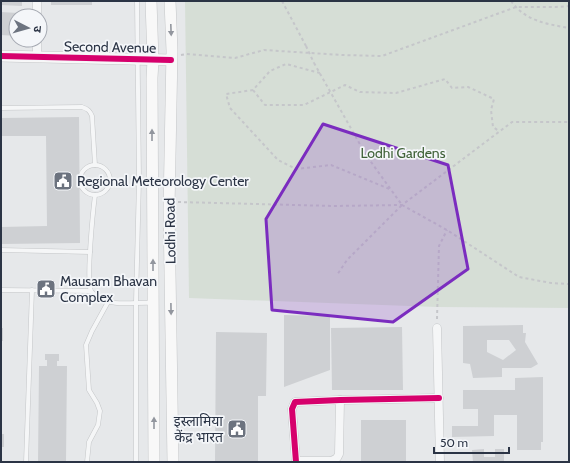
<svg xmlns="http://www.w3.org/2000/svg" width="570" height="463" viewBox="0 0 570 463" font-family="Cabin,'Noto Sans Devanagari',sans-serif">
	<style>
		.green { fill: #d6ded6 }
		.building { fill: #ced0d3; fill-rule: evenodd }
		.lines { fill: none; stroke-linecap: round; stroke-linejoin: round }
		.lane-casing { stroke: #c4c6c8; stroke-width: 5 }
		.street-casing { stroke: #c4c6c8; stroke-width: 9 }
		.secondary-casing { stroke: #c4c6c8; stroke-width: 12 }
		.path { stroke: #c5c6ca; stroke-width: 2; stroke-dasharray: 3 3; stroke-linecap: butt }
		.lane { stroke: #f5f6f7; stroke-width: 4 }
		.street { stroke: #f5f6f7; stroke-width: 8 }
		.secondary { stroke: #f8f8f8; stroke-width: 11 }
		.path-bridge { stroke: #c5c6ca; stroke-width: 2; stroke-dasharray: 3 3; stroke-linecap: butt }
		.cycleway-casing { stroke: #f4f6f9; stroke-width: 8 }
		.cycleway { stroke: #d6006c; stroke-width: 6 }
		.oneway { fill: #92969e }
		.marked { fill: #7b2cbf; fill-opacity: 0.2; stroke: #7b2cbf; stroke-width: 3; stroke-linejoin: round }
		.labels { text-anchor: middle; stroke-width: 3.5; stroke-linejoin: round; paint-order: stroke }
		.street-label { font-size: 14px; fill: #2b3445; stroke: #f4f6f9 }
		.park-label { font-size: 14px; fill: #3f6138; stroke: #f4f6f9 }
		.poi-label { font-size: 14px; fill: #2b3445; stroke: #f4f6f9; text-anchor: start }
	</style>
	<rect width="100%" height="100%" fill="#e6e8ea"/>
	<polygon class="green" points="185,1 569,1 569,308 437,307 189,298"/>
	<g class="building">
		<polygon points="1,1 22,1 22,6 1,5"/>
		<rect x="51" y="1" width="41" height="4"/>
		<polygon points="1,12 18,13 17,16 16,16 16,36 1,35"/>
		<polygon points="79,117 80,243 1,244 1,227 47,226 46,136 1,136 1,118"/>
		<polygon points="284,315 330,316 330,370 284,387"/>
		<path d="M 523,325 L 523,333 L 526,333 L 525,342 L 538,364 L 531,368 L 502,368 L 502,377 L 473,378 L 470,364 L 463,363 L 463,326 ZM 487,340 L 509,340 L 516,350 L 503,360 L 487,352 Z"/>
		<polygon points="402,327 403,390 332,390 331,328"/>
		<rect x="1" y="328" width="2" height="13"/>
		<polygon points="216,332 267,333 266,396 258,396 258,462 215,462"/>
		<polygon points="45,354 59,354 59,361 57,361 57,366 67,366 66,462 38,462 39,366 47,366 47,360 45,360"/>
		<polygon points="543,377 543,442 541,442 541,450 517,450 517,415 494,415 494,436 452,437 452,426 478,426 478,409 463,409 463,390 515,390 515,378"/>
		<rect x="361" y="420" width="45" height="42"/>
		<rect x="1" y="434" width="3" height="13"/>
		<polygon points="484,449 484,457 495,457 495,449 504,449 504,462 473,462 472,450"/>
	</g>
	<g class="lines">
		<defs>
			<g id="lane">
				<path d="M 1,108 L 82,107 C 88,109 90,111 92,116 L 95,165"/>
				<circle cx="95" cy="180" r="15"/>
				<path d="M 95,195 C 93,211 86,281 91,291 C 94,295 99,299 104,300 C 118,306 137,302 153,303"/>
				<polyline points="1,250 90,252"/>
				<polyline points="1,290 91,291"/>
				<polyline points="26,462 32,290"/>
				<polyline points="87,462 89,442 98,425 100,411 97,403 89,390 86,345 92,331 108,302"/>
				<polyline points="136,462 136,302 139,180 137,1"/>
			</g>
			<g id="street">
				<polyline points="37,1 37,16"/>
				<polyline points="37,40 37,57"/>
				<polyline points="437,328 440,462"/>
				<path d="M 296,461 L 330,461 C 335,460 337,459 339,454 L 340,400"/>
				<polyline points="296,462 292,409 295,402 340,400 439,398"/>
			</g>
			<g id="secondary">
				<polyline points="151,1 153,60 152,78 154,462"/>
				<polyline points="170,1 172,51 169,209 173,462"/>
				<polyline points="1,56 171,60"/>
			</g>
		</defs>
		<use href="#lane" class="lane-casing"/>
		<use href="#street" class="street-casing"/>
		<use href="#secondary" class="secondary-casing"/>
		<g class="path">
			<polyline points="282,1 306,46"/>
			<path d="M 511,1 C 525,21 547,24 569,28"/>
			<polyline points="181,55 186,54 235,58 264,50 342,55 382,56 516,7 556,7 569,6"/>
			<polyline points="314,63 366,155 402,205 347,260 337,275"/>
			<polyline points="320,73 286,64 270,71 253,90 226,94 230,108 278,160 296,169 331,165 392,190"/>
			<polyline points="253,90 265,105 304,105 345,85 360,92 396,93 445,79 452,88 468,87 494,99 491,110 493,127 499,131"/>
			<polyline points="178,202 334,206 402,205 512,122 569,122"/>
			<polyline points="402,205 447,230 519,277 551,283 569,284"/>
			<polyline points="437,319 439,246 447,230"/>
		</g>
		<use href="#lane" class="lane"/>
		<use href="#street" class="street"/>
		<use href="#secondary" class="secondary"/>
		<polyline class="path-bridge" points="306,46 314,63"/>
		<defs>
			<g id="cycleway">
				<polyline points="1,56 171,60"/>
				<polyline points="296,462 292,409 295,402 340,400 439,398"/>
			</g>
		</defs>
		<use href="#cycleway" class="cycleway-casing"/>
		<use href="#cycleway" class="cycleway"/>
	</g>
	<defs><path id="oneway-solid" d="M-6-.8H1V-3.2L6.5 0L1 3.2V.8H-6Z"/></defs>
	<g class="oneway">
		<use href="#oneway-solid" transform="translate(171 30) rotate(88)"/>
		<use href="#oneway-solid" transform="translate(152 135) rotate(-90)"/>
		<use href="#oneway-solid" transform="translate(153 265) rotate(-90)"/>
		<use href="#oneway-solid" transform="translate(171 309) rotate(89)"/>
		<use href="#oneway-solid" transform="translate(154 423) rotate(-90)"/>
	</g>
	<path class="marked" d="M 323,124 L 448,165 L 468,269 L 393,322 L 272,310 L 266,219 Z"/>
	<defs>
		<symbol id="civic-square" viewBox="-11 -11 22 22"><rect x="-9" y="-9" width="18" height="18" rx="4" fill="#6c737f" stroke="#f4f6f9"/><path d="M-.6-6.5H3V-4.5H.6V-3L4-1V1h2V6H-6V1h2V-1L-.6-3ZM-1.2 2.5V6h2.4V2.5Z" fill="#fff"/></symbol>
	</defs>
	<g fill-rule="evenodd">
		<use href="#civic-square" x="52" y="170" width="22" height="22"/>
		<use href="#civic-square" x="35" y="278" width="22" height="22"/>
		<use href="#civic-square" x="226" y="418" width="22" height="22"/>
	</g>
	<g class="labels">
		<g class="street-label">
			<text transform="translate(110 47) rotate(1)" y="5">Second Avenue</text>
			<text transform="translate(170 231) rotate(-91)" y="5">Lodhi Road</text>
		</g>
		<g class="park-label">
			<text x="403" y="158">Lodhi Gardens</text>
		</g>
		<g class="poi-label">
			<text x="77" y="186">Regional Meteorology Center</text>
			<text x="60" y="286">Mausam Bhavan<tspan x="60" dy="16">Complex</tspan></text>
			<text x="223" y="426" text-anchor="end">इस्लामिया<tspan x="223" dy="16">केंद्र भारत</tspan></text>
		</g>
	</g>
	<rect width="570" height="463" fill="none" stroke="#2b3445" stroke-width="4"/>
	<g transform="translate(28 28) rotate(96)"><circle r="19" fill="#f4f6f9" stroke="#a4a8b1"/>
	<path d="M0-3L7 15L0 10L-7 15Z" fill="#6c737f"/>
	<text y="-6" font-size="11" font-weight="bold" text-anchor="middle" fill="#2b3445">उ</text>
	</g>
	<path d="M434 447v6h75v-6" fill="none" stroke="#2b3445" stroke-width="2"/>
	<text x="440" y="447" font-size="12" fill="#2b3445" stroke="#f4f6f9" stroke-width="3" paint-order="stroke">50 m</text>
</svg>
